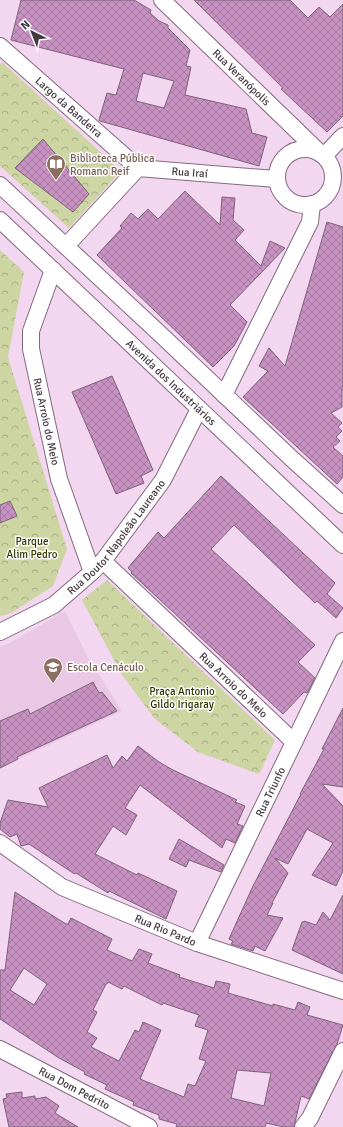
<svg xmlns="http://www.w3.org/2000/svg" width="343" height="1127" viewBox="0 0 343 1127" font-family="Signika,sans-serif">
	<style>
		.built { fill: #e9c7e5 }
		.park { fill: url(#park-crowns) }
		.building { fill: url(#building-cross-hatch); stroke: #7c6379; fill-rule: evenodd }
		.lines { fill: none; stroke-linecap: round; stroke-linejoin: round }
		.minor-casing { stroke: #836a80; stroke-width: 18 }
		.minor { stroke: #fff; stroke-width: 16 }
		.labels { text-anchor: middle; stroke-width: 3; stroke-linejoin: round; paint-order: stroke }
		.street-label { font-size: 11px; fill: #433842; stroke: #fff }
		.education-label { font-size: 11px; fill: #785e54; stroke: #fff; text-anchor: start }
		.park-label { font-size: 11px; fill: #323700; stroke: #fff }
	</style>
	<defs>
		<pattern id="park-crowns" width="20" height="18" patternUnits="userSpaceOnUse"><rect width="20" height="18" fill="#cdd5a3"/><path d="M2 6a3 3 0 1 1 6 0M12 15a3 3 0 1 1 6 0" fill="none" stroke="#a8ae86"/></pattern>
		<pattern id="building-cross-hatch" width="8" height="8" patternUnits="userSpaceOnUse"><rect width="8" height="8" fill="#c791c2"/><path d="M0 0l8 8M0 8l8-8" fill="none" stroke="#a3779f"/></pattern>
	</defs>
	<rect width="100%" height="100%" fill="#f3d6ef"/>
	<polygon class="built" points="65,611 88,658 122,711 18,759 0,722 0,647 10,643"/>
	<g class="park">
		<polygon points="2,62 121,171 69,228 0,166 0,65"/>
		<polygon points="0,250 24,272 8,357 67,549 53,586 11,613 0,616"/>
		<polygon points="107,580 275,740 259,774 198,752 155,719 122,675 82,600"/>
	</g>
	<g class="building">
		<path d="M 21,0 L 134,0 L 151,10 L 150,13 L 159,21 L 168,25 L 168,28 L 190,50 L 186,66 L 191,67 L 185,95 L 246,109 L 252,133 L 267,137 L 259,166 L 100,121 L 99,120 L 107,93 L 116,95 L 124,69 L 11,40 ZM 143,73 L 174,81 L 164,108 L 136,101 Z"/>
		<polygon points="194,0 290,0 308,18 319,7 330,17 343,4 343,116 327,132 281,89 283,88"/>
		<polygon points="43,139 89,194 73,212 15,168"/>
		<polygon points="185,191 220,225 222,197 235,198 233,220 244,230 235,240 261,266 270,241 285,248 230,305 247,322 234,346 213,367 97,255 122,228 120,226 131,213 138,219 148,209 158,219"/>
		<polygon points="327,222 343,227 343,389 342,389 342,407 331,413 342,423 338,427 342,431 336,437 340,441 333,447 343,456 343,477 337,484 243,397 268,371 259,366 269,348 285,366"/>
		<polygon points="112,376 153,470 141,476 144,483 116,494 72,392"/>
		<polygon points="221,476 335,583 327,594 343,608 336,618 317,601 315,603 234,525 211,549 315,645 298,662 315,678 307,693 304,692 283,714 131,573 132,572 128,568 158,532 164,538"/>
		<polygon points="10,501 17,516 0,523 0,505"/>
		<polygon points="93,682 99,693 102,692 117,711 17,757 18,759 0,768 0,721 28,709 30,714"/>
		<polygon points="343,708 343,787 322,784 343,806 343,871 336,886 312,875 333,843 307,829 288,864 275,858 288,873 272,903 273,903 267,915 283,918 265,951 255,946 253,951 231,944 233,941 229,939 253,886 301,794 300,794 324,749 322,749"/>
		<polygon points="138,746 159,762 173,770 237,800 235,802 245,806 237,824 243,826 235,843 226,839 222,848 140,785 125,808 137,815 126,835 113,826 95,854 137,875 138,873 177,891 166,919 109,891 108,893 76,873 75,874 73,873 29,844 21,846 17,834 10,837 0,829 0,823 8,800 48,807 39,788 107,755 113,768 122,756 127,761"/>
		<polygon points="179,839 224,865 221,872 189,860 186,867 169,859"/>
		<path d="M 15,892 L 66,924 L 68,924 L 71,918 L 112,939 L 107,950 L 132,961 L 139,949 L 152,954 L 148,963 L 180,975 L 179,977 L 214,988 L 216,981 L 230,984 L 228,993 L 273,1006 L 273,1004 L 295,1010 L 298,1002 L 310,1007 L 307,1015 L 343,1025 L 337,1044 L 309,1099 L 301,1096 L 294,1127 L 284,1127 L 266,1123 L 265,1127 L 176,1127 L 177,1124 L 159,1119 L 159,1115 L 133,1105 L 134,1102 L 105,1089 L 107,1085 L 84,1074 L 85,1072 L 59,1058 L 0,1019 L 0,970 L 5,970 ZM 24,968 L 47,984 L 34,1005 L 10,990 ZM 108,982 L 122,989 L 124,986 L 162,1005 L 163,1003 L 199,1015 L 195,1026 L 208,1030 L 199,1059 L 206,1061 L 195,1086 L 188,1084 L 184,1097 L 140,1079 L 161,1030 L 143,1022 L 139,1032 L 135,1030 L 119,1061 L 91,1047 L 97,1038 L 87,1032 L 97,1012 L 93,1010 L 106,984 L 107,984 ZM 237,1070 L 271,1073 L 264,1106 L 231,1098 Z"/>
		<polygon points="343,895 343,974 292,950 302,922 304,922 304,921 316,925 323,912 330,920"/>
		<polygon points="22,1092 22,1098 35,1096 35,1099 46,1097 59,1106 55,1113 78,1127 9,1127 3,1099 7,1098 6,1094"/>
	</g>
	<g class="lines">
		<defs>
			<g id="minor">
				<path id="s1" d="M 162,0 L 321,154"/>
				<path id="s2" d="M 0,46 L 138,168"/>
				<circle cx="305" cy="177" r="28"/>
				<polyline points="324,156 343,136"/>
				<polyline points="0,185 158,332 291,458 343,505"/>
				<path id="s3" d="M 0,220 L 343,545"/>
				<path id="s4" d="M 66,246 L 138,168 L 276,179"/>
				<path id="s5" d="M 53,270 L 31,331 L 31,349 L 59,479 L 92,572"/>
				<polyline points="224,395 310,222 312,204"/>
				<path id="s6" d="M 103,561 L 294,742"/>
				<path id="s7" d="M 0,632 L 54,605 L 92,572 L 103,561 L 163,480 L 199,409"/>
				<path id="s8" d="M 0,843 L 62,887 L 197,943 L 343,991"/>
				<path id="s9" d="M 197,943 L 343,641"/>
				<path id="s10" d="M 0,1049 L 149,1127"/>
				<polyline points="303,1127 310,1118 343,1051"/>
			</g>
		</defs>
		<use href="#minor" class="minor-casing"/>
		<use href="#minor" class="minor"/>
	</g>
	<defs>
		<symbol id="library-pin" viewBox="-11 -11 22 30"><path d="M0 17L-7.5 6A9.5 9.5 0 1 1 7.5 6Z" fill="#8d6e63" stroke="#fff"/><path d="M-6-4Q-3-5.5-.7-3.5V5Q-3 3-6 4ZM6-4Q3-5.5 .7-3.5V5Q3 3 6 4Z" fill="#fff"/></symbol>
		<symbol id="school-pin" viewBox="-11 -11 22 30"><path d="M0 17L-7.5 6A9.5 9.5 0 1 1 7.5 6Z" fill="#8d6e63" stroke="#fff"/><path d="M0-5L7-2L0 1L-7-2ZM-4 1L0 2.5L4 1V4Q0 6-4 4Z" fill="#fff"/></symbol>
	</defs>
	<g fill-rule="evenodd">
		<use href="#library-pin" x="45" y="153" width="22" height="30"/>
		<use href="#school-pin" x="42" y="656" width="22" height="30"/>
	</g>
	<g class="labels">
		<g class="street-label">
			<text dy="4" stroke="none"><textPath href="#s1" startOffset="111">Rua Veranópolis</textPath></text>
			<text dy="4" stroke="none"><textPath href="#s2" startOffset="92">Largo da Bandeira</textPath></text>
			<text dy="4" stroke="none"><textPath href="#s4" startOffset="158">Rua Iraí</textPath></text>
			<text dy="4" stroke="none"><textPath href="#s3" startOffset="236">Avenida dos Industriários</textPath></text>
			<text dy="4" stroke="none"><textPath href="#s5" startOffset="157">Rua Arroio do Meio</textPath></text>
			<text dy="4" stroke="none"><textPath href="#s7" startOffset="153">Rua Doutor Napoleão Laureano</textPath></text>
			<text dy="4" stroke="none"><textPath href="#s6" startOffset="180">Rua Arroio do Meio</textPath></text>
			<text dy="4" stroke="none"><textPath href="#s9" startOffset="168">Rua Triunfo</textPath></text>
			<text dy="4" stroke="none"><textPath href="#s8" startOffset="188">Rua Rio Pardo</textPath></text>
			<text dy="4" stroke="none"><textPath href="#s10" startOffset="84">Rua Dom Pedrito</textPath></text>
		</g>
		<g class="education-label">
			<text x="70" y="162">Biblioteca Pública<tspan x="70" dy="13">Romano Reif</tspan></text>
			<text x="67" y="671">Escola Cenáculo</text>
		</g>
		<g class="park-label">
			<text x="32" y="545">Parque<tspan x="32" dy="13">Alim Pedro</tspan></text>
			<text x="182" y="695">Praça Antonio<tspan x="182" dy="13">Gildo Irigaray</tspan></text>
		</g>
	</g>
	<g transform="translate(32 32) rotate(317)" stroke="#ffffff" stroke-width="3" paint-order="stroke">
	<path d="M0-3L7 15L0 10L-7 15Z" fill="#433842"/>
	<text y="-6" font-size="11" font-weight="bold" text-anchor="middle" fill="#433842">N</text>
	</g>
</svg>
